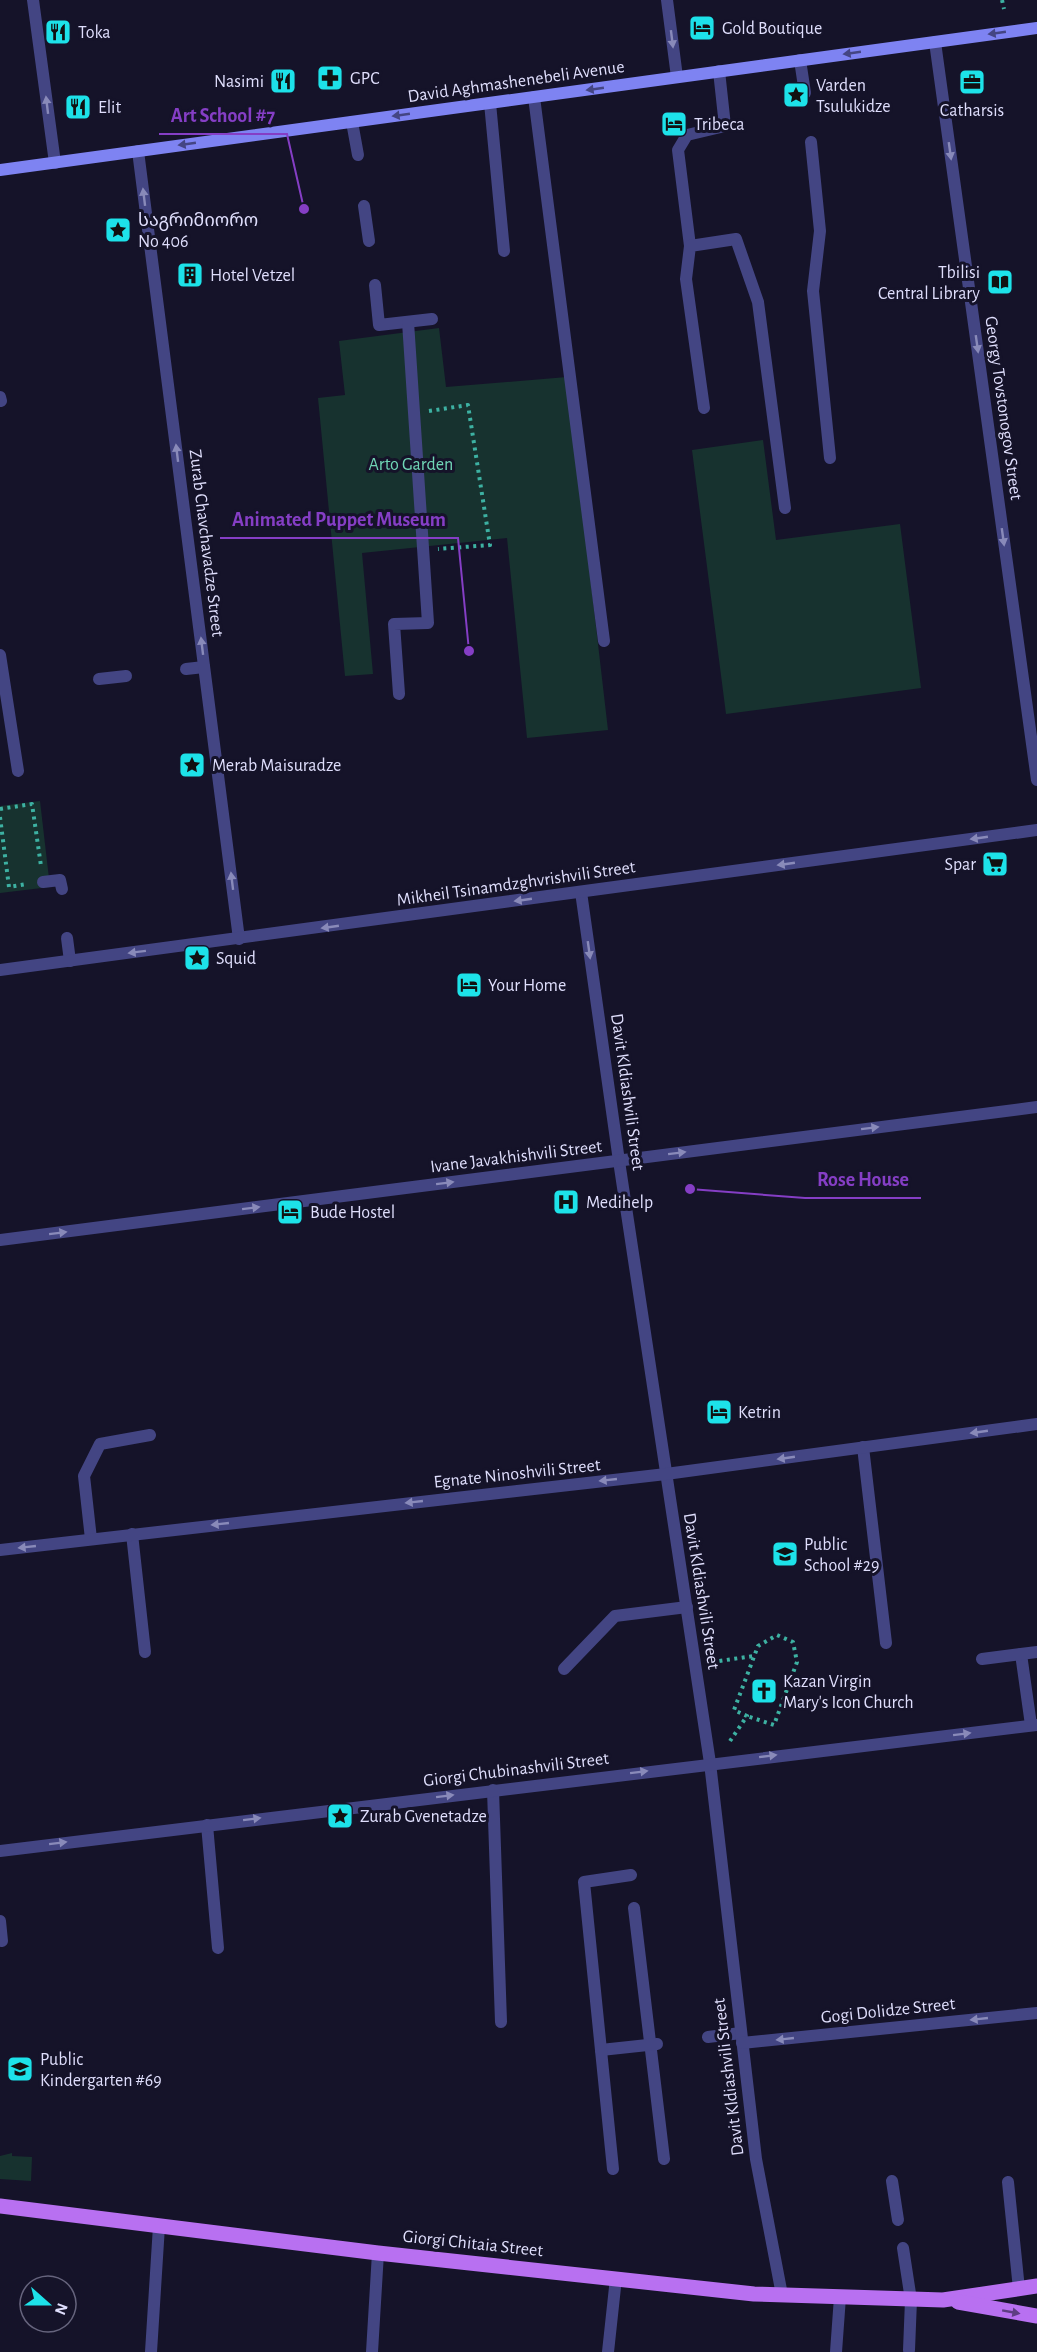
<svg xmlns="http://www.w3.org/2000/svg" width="1037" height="2352" viewBox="0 0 1037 2352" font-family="'Alegreya Sans','Noto Sans Georgian',sans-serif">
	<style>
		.green { fill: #17322f }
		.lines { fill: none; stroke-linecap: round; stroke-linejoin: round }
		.path { stroke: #3db1a2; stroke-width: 4; stroke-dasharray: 3 4.5; stroke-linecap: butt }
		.service { stroke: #434583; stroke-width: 12 }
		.minor { stroke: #434583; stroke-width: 12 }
		.secondary { stroke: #7e83f2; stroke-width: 12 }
		.primary { stroke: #b870f1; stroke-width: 15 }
		.oneway { fill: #444583 }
		.oneway2 { fill: #898ab9 }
		.oneway3 { fill: #5e3d83 }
		.labels { text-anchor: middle; stroke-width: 6; stroke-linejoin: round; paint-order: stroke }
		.poi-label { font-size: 18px; fill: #dfdefc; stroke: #151329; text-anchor: start }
		.street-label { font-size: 18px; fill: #dfdefc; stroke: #151329 }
		.park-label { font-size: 18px; fill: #70d6b6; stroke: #151329 }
		.leader { fill: none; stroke: #853ec5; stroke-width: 2 }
		.callout-dot { fill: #853ec5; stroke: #151329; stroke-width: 2 }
		.callout-label { font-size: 20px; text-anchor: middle; font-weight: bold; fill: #853ec5; stroke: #151329; stroke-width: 6; stroke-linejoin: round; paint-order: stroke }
	</style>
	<rect width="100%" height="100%" fill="#151329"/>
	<g class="green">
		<polygon points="439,328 446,387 567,377 608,730 527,738 507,538 362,553 373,674 345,676 318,398 345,395 339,341"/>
		<polygon points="763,440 776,540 900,524 921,688 726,714 692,450"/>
		<polygon points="40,801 50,887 0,893 0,806"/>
		<polygon points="12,2153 12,2156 32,2157 31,2181 0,2179 0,2156"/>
	</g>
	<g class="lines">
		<g class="path">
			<polyline points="1002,0 1004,9"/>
			<polyline points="429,411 468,405 490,545 438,549"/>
			<polyline points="0,809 32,804 41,866"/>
			<polyline points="0,817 9,887 27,884"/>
			<polyline points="712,1662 754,1656"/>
			<polyline points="730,1741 747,1716 734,1710 758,1646 777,1635 793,1642 797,1662 774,1725 747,1716"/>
		</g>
		<g class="service">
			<polyline points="800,60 805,93"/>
			<polyline points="534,97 604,641"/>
			<polyline points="490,103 504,251"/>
			<polyline points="352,122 358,155"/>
			<polyline points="811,142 820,231 813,291 830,458"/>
			<polyline points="364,206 369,241"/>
			<polyline points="690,246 678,150 687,135 725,126 719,71"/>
			<polyline points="375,285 379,325 432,319"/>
			<polyline points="0,397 1,401"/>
			<polyline points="704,408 686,279 690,246 736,239 758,302 785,508"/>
			<polyline points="0,655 18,771"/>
			<polyline points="186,669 204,667"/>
			<polyline points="99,679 126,676"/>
			<polyline points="399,694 394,624 428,623 408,322"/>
			<polyline points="43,882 60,880 62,889"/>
			<polyline points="67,938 70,961"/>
			<polyline points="863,1447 886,1643"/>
			<polyline points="132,1534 145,1652"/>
			<polyline points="91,1539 84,1476 100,1444 150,1435"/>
			<polyline points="1021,1654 1031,1725"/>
			<polyline points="982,1659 1037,1652"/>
			<polyline points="564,1669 615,1616 687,1607"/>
			<polyline points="493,1790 501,2022"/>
			<polyline points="207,1825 218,1948"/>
			<polyline points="634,1908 664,2159"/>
			<polyline points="0,1921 2,1941"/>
			<polyline points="708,2037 741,2033"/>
			<polyline points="601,2050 657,2044"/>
			<polyline points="613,2169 584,1882 631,1875"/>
			<polyline points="892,2181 898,2220"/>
			<polyline points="1008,2182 1019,2289"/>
			<polyline points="903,2248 911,2300 909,2350"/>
			<polyline points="836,2352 840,2297"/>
		</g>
		<g class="minor">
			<polyline points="33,0 55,163"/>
			<polyline points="667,0 677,77"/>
			<polyline points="935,42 1037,780"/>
			<polyline points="138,151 239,939"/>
			<polyline points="581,892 619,1161 710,1763 756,2159 782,2295"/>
			<polyline points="0,970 1037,830"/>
			<polyline points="0,1240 1037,1107"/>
			<polyline points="0,1550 666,1474 1037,1424"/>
			<polyline points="0,1851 1037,1725"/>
			<polyline points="742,2043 1037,2013"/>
			<polyline points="151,2352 159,2226"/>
			<polyline points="372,2352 378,2253"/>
			<polyline points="608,2352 616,2278"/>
		</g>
		<polyline class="secondary" points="0,170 1037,28"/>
		<g class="primary">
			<polyline points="0,2206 378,2253 754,2294 943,2300 1037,2286"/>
			<polyline points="958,2302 1037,2316"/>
		</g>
	</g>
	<defs><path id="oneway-solid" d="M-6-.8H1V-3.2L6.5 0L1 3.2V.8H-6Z" transform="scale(1.5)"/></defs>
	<g class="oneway">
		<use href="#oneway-solid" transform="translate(997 33) rotate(172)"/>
		<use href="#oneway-solid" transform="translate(852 53) rotate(172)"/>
		<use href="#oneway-solid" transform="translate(595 89) rotate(172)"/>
		<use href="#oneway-solid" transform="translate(401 115) rotate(172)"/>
		<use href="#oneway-solid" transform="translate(187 144) rotate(172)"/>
	</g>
	<g class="oneway2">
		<use href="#oneway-solid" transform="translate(672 39) rotate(83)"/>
		<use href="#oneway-solid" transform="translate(47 105) rotate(-97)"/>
		<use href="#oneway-solid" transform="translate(950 151) rotate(82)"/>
		<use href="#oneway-solid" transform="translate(144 197) rotate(-97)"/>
		<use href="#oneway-solid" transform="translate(977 344) rotate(82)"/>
		<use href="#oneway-solid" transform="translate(177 453) rotate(-97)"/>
		<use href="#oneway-solid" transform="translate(1003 537) rotate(82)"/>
		<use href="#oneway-solid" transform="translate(202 646) rotate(-97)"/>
		<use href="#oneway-solid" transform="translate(979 838) rotate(172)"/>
		<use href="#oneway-solid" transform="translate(786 864) rotate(172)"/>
		<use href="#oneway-solid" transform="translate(232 881) rotate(-97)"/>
		<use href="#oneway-solid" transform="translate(523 900) rotate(172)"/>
		<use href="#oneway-solid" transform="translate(330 927) rotate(172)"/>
		<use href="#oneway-solid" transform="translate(589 950) rotate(82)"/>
		<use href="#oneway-solid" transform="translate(137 952) rotate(173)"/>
		<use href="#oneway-solid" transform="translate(870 1128) rotate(-7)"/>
		<use href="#oneway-solid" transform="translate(677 1153) rotate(-7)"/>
		<use href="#oneway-solid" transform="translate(445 1183) rotate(-7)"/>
		<use href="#oneway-solid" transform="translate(251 1208) rotate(-7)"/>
		<use href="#oneway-solid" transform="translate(58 1233) rotate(-7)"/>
		<use href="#oneway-solid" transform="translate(979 1432) rotate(172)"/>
		<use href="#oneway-solid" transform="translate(786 1458) rotate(172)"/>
		<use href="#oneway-solid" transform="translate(608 1480) rotate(174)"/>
		<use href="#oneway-solid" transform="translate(414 1502) rotate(174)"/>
		<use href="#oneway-solid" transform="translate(220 1524) rotate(174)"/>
		<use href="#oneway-solid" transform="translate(27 1547) rotate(174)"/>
		<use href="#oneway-solid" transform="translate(962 1734) rotate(-7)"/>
		<use href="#oneway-solid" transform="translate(768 1756) rotate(-7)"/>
		<use href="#oneway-solid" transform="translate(639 1772) rotate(-7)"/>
		<use href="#oneway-solid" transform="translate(445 1796) rotate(-7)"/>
		<use href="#oneway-solid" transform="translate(252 1819) rotate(-7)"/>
		<use href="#oneway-solid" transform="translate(58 1843) rotate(-7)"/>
		<use href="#oneway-solid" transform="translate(979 2019) rotate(174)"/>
		<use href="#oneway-solid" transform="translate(785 2039) rotate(174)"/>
	</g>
	<use class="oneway3" href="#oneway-solid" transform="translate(1011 2312) rotate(10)"/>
	<defs>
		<symbol id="hotel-square" viewBox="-11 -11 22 22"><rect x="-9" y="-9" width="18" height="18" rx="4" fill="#1de2e9" stroke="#151329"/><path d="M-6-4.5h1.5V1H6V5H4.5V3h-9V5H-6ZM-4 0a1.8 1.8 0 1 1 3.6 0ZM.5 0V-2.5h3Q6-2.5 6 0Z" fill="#111"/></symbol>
		<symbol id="restaurant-square" viewBox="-11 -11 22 22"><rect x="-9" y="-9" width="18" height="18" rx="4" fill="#1de2e9" stroke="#151329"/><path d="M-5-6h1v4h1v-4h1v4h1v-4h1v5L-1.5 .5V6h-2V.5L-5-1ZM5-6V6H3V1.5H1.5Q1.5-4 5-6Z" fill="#111"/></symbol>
		<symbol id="pharmacy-square" viewBox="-11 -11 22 22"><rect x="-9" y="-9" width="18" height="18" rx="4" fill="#1de2e9" stroke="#151329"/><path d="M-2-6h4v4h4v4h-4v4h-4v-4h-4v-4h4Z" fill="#111"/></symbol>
		<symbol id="office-square" viewBox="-11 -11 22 22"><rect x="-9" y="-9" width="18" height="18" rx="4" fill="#1de2e9" stroke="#151329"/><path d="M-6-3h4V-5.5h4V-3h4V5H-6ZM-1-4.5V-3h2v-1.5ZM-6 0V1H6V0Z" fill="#111"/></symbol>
		<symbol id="sight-square" viewBox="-11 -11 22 22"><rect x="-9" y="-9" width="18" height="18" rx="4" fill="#1de2e9" stroke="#151329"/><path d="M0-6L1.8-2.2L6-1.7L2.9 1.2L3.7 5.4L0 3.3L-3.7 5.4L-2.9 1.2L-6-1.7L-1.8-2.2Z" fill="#111"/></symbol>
		<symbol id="building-square" viewBox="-11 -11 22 22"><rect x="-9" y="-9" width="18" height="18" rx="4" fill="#1de2e9" stroke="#151329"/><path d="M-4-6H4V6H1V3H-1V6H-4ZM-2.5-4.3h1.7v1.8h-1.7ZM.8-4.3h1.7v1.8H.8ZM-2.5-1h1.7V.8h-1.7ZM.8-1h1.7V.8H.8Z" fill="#111"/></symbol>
		<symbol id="library-square" viewBox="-11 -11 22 22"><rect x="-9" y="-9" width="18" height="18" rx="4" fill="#1de2e9" stroke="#151329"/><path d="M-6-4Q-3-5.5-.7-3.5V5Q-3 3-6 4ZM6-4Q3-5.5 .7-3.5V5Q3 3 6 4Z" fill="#111"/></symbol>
		<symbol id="supermarket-square" viewBox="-11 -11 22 22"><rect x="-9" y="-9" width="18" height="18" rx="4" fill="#1de2e9" stroke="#151329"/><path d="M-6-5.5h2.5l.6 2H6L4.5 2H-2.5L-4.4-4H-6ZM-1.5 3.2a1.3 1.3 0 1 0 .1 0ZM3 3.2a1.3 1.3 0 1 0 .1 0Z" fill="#111"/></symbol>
		<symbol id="hospital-square" viewBox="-11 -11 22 22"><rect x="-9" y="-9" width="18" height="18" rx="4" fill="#1de2e9" stroke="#151329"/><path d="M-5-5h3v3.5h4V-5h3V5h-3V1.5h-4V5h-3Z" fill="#111"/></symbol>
		<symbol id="school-square" viewBox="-11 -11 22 22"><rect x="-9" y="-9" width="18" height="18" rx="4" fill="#1de2e9" stroke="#151329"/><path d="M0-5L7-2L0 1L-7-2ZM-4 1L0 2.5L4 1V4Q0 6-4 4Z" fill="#111"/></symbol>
		<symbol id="church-square" viewBox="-11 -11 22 22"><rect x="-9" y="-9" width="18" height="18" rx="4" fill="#1de2e9" stroke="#151329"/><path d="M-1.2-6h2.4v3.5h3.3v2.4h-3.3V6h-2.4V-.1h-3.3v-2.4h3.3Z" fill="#111"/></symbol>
	</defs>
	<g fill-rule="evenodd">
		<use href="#hotel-square" x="687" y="13" width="30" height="30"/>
		<use href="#restaurant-square" x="43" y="17" width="30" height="30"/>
		<use href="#pharmacy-square" x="315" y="63" width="30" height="30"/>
		<use href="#restaurant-square" x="268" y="66" width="30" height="30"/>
		<use href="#office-square" x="957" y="67" width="30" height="30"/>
		<use href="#sight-square" x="781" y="80" width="30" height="30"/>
		<use href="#restaurant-square" x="63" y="92" width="30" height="30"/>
		<use href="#hotel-square" x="659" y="109" width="30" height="30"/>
		<use href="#sight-square" x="103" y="215" width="30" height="30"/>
		<use href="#building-square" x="175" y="260" width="30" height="30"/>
		<use href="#library-square" x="985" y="267" width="30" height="30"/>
		<use href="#sight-square" x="177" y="750" width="30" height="30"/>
		<use href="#supermarket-square" x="980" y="849" width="30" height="30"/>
		<use href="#sight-square" x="182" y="943" width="30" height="30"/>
		<use href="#hotel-square" x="454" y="970" width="30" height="30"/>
		<use href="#hospital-square" x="551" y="1187" width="30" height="30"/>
		<use href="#hotel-square" x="275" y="1197" width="30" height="30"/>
		<use href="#hotel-square" x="704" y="1397" width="30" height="30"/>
		<use href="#school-square" x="770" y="1539" width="30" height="30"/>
		<use href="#church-square" x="749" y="1676" width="30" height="30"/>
		<use href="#sight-square" x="325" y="1801" width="30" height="30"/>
		<use href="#school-square" x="5" y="2054" width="30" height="30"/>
	</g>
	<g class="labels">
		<g class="poi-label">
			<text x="722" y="34">Gold Boutique</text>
			<text x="78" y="38">Toka</text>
			<text x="350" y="84">GPC</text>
			<text x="264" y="87" text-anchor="end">Nasimi</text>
			<text x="816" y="91">Varden<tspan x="816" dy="21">Tsulukidze</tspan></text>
			<text x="98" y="113">Elit</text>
			<text x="972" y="116" text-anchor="middle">Catharsis</text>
			<text x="694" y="130">Tribeca</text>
			<text x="138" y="226">საგრიმიორო<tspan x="138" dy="21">No 406</tspan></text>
			<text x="980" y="278" text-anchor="end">Tbilisi<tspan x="980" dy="21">Central Library</tspan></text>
			<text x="210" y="281">Hotel Vetzel</text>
			<text x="212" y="771">Merab Maisuradze</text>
			<text x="976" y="870" text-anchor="end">Spar</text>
			<text x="216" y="964">Squid</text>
			<text x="488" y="991">Your Home</text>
			<text x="586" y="1208">Medihelp</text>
			<text x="310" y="1218">Bude Hostel</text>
			<text x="738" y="1418">Ketrin</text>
			<text x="804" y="1550">Public<tspan x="804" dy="21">School #29</tspan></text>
			<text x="783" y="1687">Kazan Virgin<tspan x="783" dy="21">Mary's Icon Church</tspan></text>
			<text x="360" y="1822">Zurab Gvenetadze</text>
			<text x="40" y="2065">Public<tspan x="40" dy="21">Kindergarten #69</tspan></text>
		</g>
		<g class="street-label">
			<text transform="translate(516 81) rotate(-8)" y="6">David Aghmashenebeli Avenue</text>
			<text transform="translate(1004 408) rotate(82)" y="6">Georgy Tovstonogov Street</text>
			<text transform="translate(207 543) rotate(83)" y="6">Zurab Chavchavadze Street</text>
			<text transform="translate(516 883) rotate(-8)" y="6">Mikheil Tsinamdzghvrishvili Street</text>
			<text transform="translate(628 1092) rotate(82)" y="6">Davit Kldiashvili Street</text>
			<text transform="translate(516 1156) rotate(-7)" y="6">Ivane Javakhishvili Street</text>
			<text transform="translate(517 1473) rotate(-6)" y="6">Egnate Ninoshvili Street</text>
			<text transform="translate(702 1591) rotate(81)" y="6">Davit Kldiashvili Street</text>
			<text transform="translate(516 1769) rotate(-7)" y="6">Giorgi Chubinashvili Street</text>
			<text transform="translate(888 2010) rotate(-6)" y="6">Gogi Dolidze Street</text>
			<text transform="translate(728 2077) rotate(-97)" y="6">Davit Kldiashvili Street</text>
			<text transform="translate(473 2243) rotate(6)" y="6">Giorgi Chitaia Street</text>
		</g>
		<g class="park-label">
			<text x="411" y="470">Arto Garden</text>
		</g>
	</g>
	<path class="leader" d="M304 209L287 134H159M469 651L458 538H220M690 1189L805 1198H921"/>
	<g class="callout-dot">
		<circle cx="304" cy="209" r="6"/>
		<circle cx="469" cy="651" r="6"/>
		<circle cx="690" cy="1189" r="6"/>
	</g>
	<g class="callout-label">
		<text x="223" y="122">Art School #7</text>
		<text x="339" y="526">Animated Puppet Museum</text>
		<text x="863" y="1186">Rose House</text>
	</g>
	<g transform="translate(48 2304) rotate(111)"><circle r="28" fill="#151329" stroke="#66647d" stroke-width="1.5"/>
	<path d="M0-4.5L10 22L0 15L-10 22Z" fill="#1de2e9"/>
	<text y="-9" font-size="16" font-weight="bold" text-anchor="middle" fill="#dfdefc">N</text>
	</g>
</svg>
